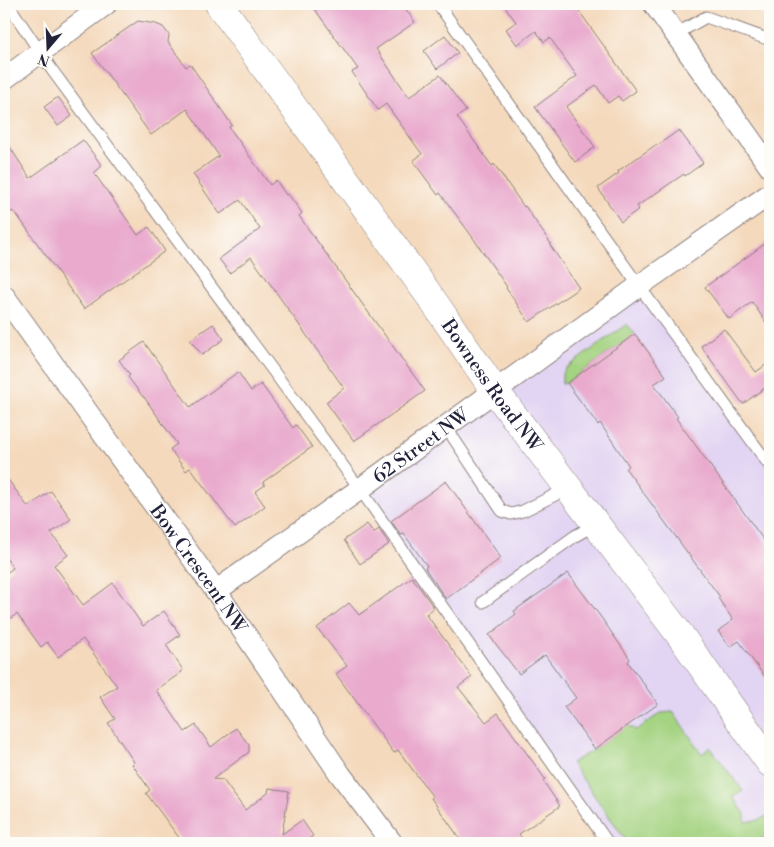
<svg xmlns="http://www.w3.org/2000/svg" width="774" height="847" viewBox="0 0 774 847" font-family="'Libre Bodoni',serif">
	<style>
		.built { fill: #e2d4f3 }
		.green { fill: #a4d381; stroke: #637a5e }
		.building { fill: #e9aace }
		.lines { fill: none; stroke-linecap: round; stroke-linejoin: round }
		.service-casing { stroke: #8b7e7c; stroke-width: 13 }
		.minor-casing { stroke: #8b7e7c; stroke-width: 23 }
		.tertiary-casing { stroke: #8b7e7c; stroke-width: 29 }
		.service { stroke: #fff; stroke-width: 11 }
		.minor { stroke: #fff; stroke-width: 21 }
		.tertiary { stroke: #fff; stroke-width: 28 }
		.labels { text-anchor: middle; stroke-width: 4.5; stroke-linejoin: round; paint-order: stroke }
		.street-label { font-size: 19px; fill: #22223b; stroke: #fdfcf7 }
	</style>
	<rect width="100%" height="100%" fill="#fdfcf7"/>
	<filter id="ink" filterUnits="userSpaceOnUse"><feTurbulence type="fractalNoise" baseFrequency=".02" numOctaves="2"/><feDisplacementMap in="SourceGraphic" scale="10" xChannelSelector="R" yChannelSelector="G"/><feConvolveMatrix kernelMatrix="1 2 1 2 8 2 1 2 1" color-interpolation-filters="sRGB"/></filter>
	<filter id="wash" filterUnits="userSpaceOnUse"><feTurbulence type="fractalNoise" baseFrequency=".0096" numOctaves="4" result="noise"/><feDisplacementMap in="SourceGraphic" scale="20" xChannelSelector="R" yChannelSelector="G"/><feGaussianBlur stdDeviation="1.12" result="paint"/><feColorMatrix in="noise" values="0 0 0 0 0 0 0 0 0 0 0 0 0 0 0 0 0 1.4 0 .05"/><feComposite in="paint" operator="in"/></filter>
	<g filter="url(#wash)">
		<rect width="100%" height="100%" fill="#f4d9bc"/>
		<polygon class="built" points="639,286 770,466 770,843 608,843 360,489"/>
		<g class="green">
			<polygon points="627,324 635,334 567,383 562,384 562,374 566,368"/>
			<polygon points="673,712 702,754 710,747 743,791 733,797 745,814 745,822 758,820 770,815 770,831 766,836 756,843 628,843 571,763 595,749 627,725 636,730 661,713"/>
		</g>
		<g id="blocks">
			<g class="building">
				<polygon points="311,4 402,4 415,22 376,49 409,97 440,75 466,111 457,117 492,166 494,164 524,207 525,206 551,244 550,245 579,288 529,322 506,288 507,287 471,235 440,193 438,195 413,161 422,154 386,104 378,110 352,72 358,69"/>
				<polygon points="503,4 574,4 636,91 622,101 618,96 608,103 596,85 566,107 595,147 575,162 535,107 577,76 550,38 544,42 536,31 517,45 506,29 516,22"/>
				<polygon points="138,21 156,24 163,27 169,35 168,42 186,67 190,64 232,125 229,127 270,185 276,180 286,195 288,194 302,213 299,216 425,391 354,441 326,402 344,388 251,257 230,273 219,259 260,229 240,200 220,214 193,174 219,156 187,109 151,135 92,53"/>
				<polygon points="445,35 458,53 437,69 424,51"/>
				<polygon points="58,97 72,116 58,126 44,107"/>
				<polygon points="679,130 703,163 685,176 684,174 637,206 639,209 621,222 598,188 619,173 618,171 657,144 658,145"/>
				<polygon points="4,138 30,178 83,140 102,166 94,173 138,235 149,227 165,251 84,309 15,212 4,211"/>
				<polygon points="770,240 770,328 752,302 729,319 705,287"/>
				<polygon points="213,324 224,339 202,355 190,340"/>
				<polygon points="724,329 756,372 770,362 770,384 743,404 701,346"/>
				<polygon points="635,334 666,376 654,384 678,417 676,418 770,549 770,684 739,641 730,647 718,631 733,620 718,598 720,597 626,469 629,466 600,423 598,425 567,383"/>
				<polygon points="144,342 190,407 238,372 251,391 261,384 293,428 296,425 312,447 263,482 265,485 255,492 265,506 235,528 190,468 186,471 170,449 177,444 144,397 143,397 128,377 130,375 119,360"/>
				<polygon points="4,474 28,507 51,491 71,519 51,533 68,555 54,565 83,605 113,583 143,626 164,611 180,635 166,645 183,670 181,671 182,672 156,690 185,732 196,725 211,747 236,728 249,745 249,752 213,779 223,780 245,810 268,793 269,788 289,791 282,834 302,820 313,836 303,843 183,843 146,793 150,790 132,764 134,762 108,723 115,719 100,697 117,686 83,639 58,657 47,642 41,647 17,614 4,623 4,575 13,568 4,555"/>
				<polygon points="446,481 501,558 446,599 425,568 427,566 404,534 401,535 391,521"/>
				<polygon points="367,524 374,533 379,529 389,544 360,564 344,540"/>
				<polygon points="568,573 600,616 630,659 628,662 658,704 595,749 564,707 576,698 545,655 519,674 489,635 516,614 514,611"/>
				<polygon points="412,577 434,608 426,614 472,677 458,687 486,722 498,713 545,779 543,781 560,806 519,834 525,843 463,843 431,798 433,797 398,750 394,753 336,674 347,666 317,628 349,603 359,615"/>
			</g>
		</g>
	</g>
	<g filter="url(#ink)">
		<use href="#blocks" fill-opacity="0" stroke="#8b7e7c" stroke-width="1"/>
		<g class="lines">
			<defs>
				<g id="service">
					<polyline points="8,4 52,70 360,489 608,843"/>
					<polyline points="438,4 639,286 770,466"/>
					<polyline points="676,34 706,17 770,40"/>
					<polyline points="446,427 502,511 511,514 523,511 569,488"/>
					<polyline points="483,602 575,536 596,524"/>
				</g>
				<g id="minor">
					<polyline points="654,4 770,167"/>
					<polyline points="4,79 106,4"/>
					<path id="s1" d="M 4,296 L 216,591 L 340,774 L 392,843"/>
					<path id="s2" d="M 216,591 L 360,489 L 639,286 L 770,194"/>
				</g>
				<g id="tertiary">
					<path id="s3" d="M 219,4 L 429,295 L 495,391 L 680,635 L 770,763"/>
				</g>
			</defs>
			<use href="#service" class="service-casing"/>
			<use href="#minor" class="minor-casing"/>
			<use href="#tertiary" class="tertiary-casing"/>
			<use href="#service" class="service"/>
			<use href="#minor" class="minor"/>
			<use href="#tertiary" class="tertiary"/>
		</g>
	</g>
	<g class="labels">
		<g class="street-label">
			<text dy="7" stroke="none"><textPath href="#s3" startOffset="469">Bowness Road NW</textPath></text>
			<text dy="7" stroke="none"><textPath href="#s2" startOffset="251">62 Street NW</textPath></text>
			<text dy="7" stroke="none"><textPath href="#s1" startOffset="335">Bow Crescent NW</textPath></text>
		</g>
	</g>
	<rect width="774" height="847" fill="none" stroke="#fdfcf7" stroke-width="20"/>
	<g transform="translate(48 48) rotate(199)" stroke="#fdfcf7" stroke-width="4" paint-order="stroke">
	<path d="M0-4L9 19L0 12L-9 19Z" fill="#22223b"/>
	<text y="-8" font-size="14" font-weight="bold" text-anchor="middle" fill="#22223b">N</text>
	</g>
</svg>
